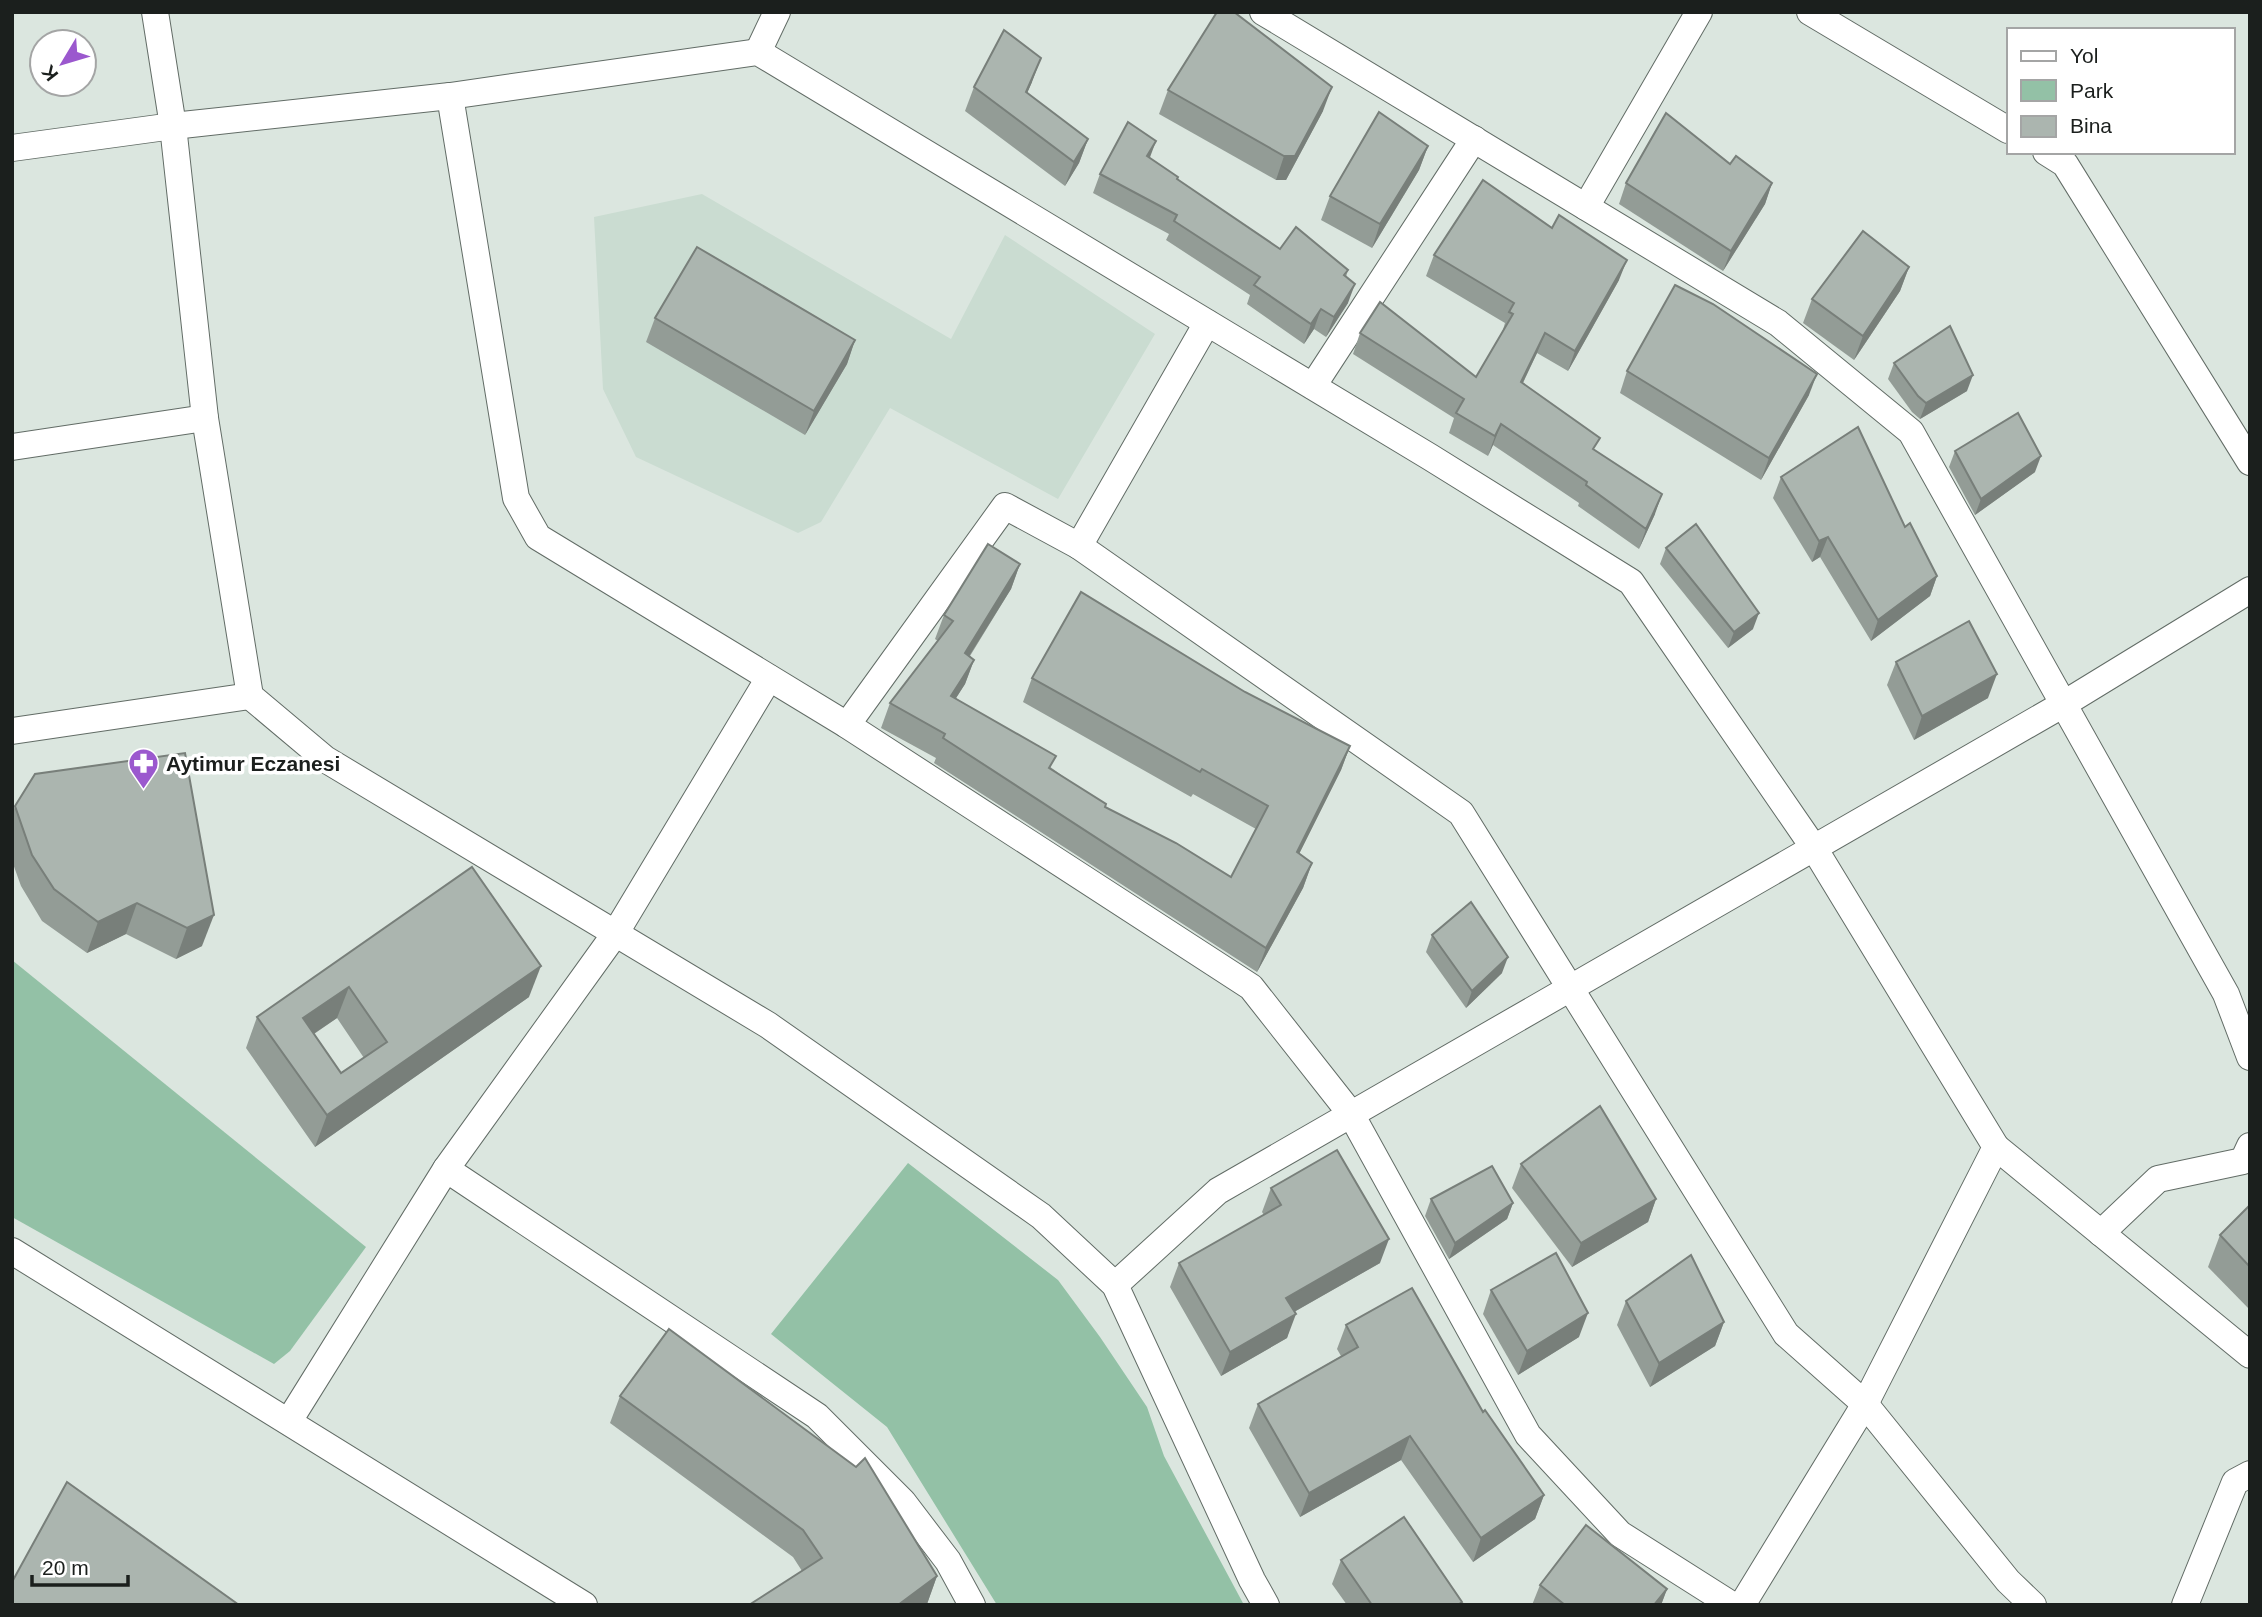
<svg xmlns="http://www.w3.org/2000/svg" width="2262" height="1617" viewBox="0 0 2262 1617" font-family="Arial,sans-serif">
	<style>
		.built { fill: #cadcd1 }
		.green { fill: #93c1a6 }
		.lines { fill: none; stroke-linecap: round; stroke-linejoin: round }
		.minor-casing { stroke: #626c66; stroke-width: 28 }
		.minor { stroke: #fff; stroke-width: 26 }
		.wall { fill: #939c96; fill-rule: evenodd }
		.shaded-wall { fill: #787f7a }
		.building { fill: #abb5af; stroke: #787f7a; stroke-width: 2; fill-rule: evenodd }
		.labels { text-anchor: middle; stroke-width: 7; stroke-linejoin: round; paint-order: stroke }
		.poi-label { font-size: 21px; font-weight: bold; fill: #1b1f1d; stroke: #fff; text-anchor: start }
	</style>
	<rect width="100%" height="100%" fill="#dbe6df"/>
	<polygon class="built" points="702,194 951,339 1005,235 1155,334 1058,499 890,408 821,522 798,533 636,457 603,389 594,217"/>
	<g class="green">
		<polygon points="12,960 366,1247 290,1351 274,1364 12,1217"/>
		<polygon points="908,1163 1058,1280 1100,1337 1147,1407 1164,1456 1244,1605 997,1605 887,1427 771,1334"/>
	</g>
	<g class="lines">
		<defs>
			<g id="minor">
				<polyline points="155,12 173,126 205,418 250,696 325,759 768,1025 1041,1216 1115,1285 1252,1580 1266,1605"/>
				<polyline points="1263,12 1778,323 1911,432 2226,994 2250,1057"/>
				<polyline points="1810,12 2008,130"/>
				<polyline points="758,52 777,12"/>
				<polyline points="450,96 516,498 538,537 847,725 1251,987 1351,1114 1528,1435 1620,1534 1732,1605"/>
				<polyline points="12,148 173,126 450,96 758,52 1430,457 1631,582 1814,848 1996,1147 1865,1404 1742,1605"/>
				<polyline points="2046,152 2065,164 2250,462"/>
				<polyline points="1586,207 1699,12"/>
				<polyline points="1313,386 1474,139"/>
				<polyline points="12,447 205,418"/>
				<polyline points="1079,546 1461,813 1786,1334 1865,1404 2008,1581 2033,1605"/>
				<polyline points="847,725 1005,506 1079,546 1207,323"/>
				<polyline points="12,731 250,696"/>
				<polyline points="1996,1147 2250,1355"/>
				<polyline points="446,1169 817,1416 903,1502 948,1561 972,1605"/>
				<polyline points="2101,1233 2158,1179 2243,1161 2250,1146"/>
				<polyline points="12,1251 584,1605"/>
				<polyline points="1115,1285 1218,1191 2062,705 2250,590"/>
				<polyline points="289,1421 446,1169 615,934 769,678"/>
				<polyline points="2185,1605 2235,1482 2250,1474"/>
			</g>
		</defs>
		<use href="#minor" class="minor-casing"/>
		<use href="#minor" class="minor"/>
	</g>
	<g class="wall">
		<polygon points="1032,82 1027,93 1088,139 1079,163 1065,186 965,111 974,87"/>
		<polygon points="1168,90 1323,111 1286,180 1276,180 1159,114"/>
		<polygon points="1428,146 1419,170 1372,248 1321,220 1330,196"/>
		<polygon points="1150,158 1178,177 1177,180 1280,249 1348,270 1346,277 1348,303 1326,337 1314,329 1304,344 1247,304 1250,295 1166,240 1169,234 1093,193 1100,174"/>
		<polygon points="1730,164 1772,183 1765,204 1723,271 1619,204 1626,183"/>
		<polygon points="1434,255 1619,280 1568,371 1537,353 1523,383 1595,450 1655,514 1639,549 1578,506 1579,503 1493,445 1488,456 1449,433 1454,418 1353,354 1360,333 1476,377 1502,333 1505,323 1426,276"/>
		<polygon points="1909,267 1900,291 1854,360 1803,323 1812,299"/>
		<polygon points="655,318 855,340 847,364 805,435 646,342"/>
		<polygon points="1894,363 1967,391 1920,419 1912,412 1888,379"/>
		<polygon points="1627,371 1809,395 1761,480 1620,393"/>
		<polygon points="1955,451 2035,472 1975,515 1949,467"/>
		<polygon points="1781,477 1905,527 1937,576 1930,596 1871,641 1820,557 1812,562 1773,498"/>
		<polygon points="1666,548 1753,629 1728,648 1660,564"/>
		<polygon points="1020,564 1011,589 970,656 974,660 965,684 956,698 1105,807 1231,877 1256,829 1193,794 1191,797 1023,702 1032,678 1245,692 1350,746 1341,770 1299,854 1312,863 1303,888 1257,972 934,763 936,758 881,728 890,703 938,641 935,639 944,615"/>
		<polygon points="1896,662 1988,698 1914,740 1887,685"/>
		<polygon points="185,753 202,946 176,959 126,934 87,953 42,921 21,886 12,861 12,815 15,806"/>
		<path d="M 472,867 L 529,997 L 315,1147 L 246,1048 L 257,1017 ZM 337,1018 L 364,1058 L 341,1073 L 314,1034 Z"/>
		<polygon points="1432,935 1502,973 1466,1008 1426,952"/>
		<polygon points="1521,1164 1656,1199 1648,1222 1572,1267 1512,1188"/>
		<polygon points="1271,1188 1380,1263 1294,1312 1287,1338 1221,1376 1170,1287 1179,1263 1264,1215 1262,1212"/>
		<polygon points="1431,1199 1513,1203 1507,1219 1449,1259 1425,1216"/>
		<polygon points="2250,1205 2250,1310 2208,1267 2220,1235"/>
		<polygon points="1491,1290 1579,1337 1518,1375 1483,1314"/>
		<polygon points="1626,1301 1724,1322 1715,1346 1650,1387 1617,1325"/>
		<polygon points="1346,1325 1483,1412 1544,1495 1535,1519 1473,1562 1401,1460 1300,1517 1249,1428 1258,1404 1341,1356 1337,1349"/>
		<polygon points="620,1396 937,1576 927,1604 802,1571 793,1557 610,1423"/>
		<polygon points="1341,1560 1462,1602 1461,1605 1347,1605 1332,1584"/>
		<polygon points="1540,1585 1667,1589 1661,1605 1532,1605"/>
	</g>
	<g class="shaded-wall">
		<polygon points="1041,58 1032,82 1017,116 1026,92"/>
		<polygon points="1332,87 1323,111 1286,180 1276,180 1284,156"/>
		<polygon points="1088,139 1079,163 1065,186 1074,162"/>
		<polygon points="1156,141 1149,160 1147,156"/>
		<polygon points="1428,146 1419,170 1372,248 1380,224"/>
		<polygon points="1772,183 1765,204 1723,271 1731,251"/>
		<polygon points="1627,260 1619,280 1568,371 1575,351"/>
		<polygon points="1909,267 1900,291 1854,360 1863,336"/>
		<polygon points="1355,284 1348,303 1326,337 1334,317"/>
		<polygon points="1321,309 1314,329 1304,344 1311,324"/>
		<polygon points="1545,333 1537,353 1513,403 1521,382"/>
		<polygon points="855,340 847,364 805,435 814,411"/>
		<polygon points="1817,374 1809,395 1761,480 1769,458"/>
		<polygon points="1973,375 1967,391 1920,419 1926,403"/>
		<polygon points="1501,424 1493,445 1488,456 1495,436"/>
		<polygon points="2041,456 2035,472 1975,515 1981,499"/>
		<polygon points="1662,494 1655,514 1639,549 1646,529"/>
		<polygon points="1828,537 1820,557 1812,562 1819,541"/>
		<polygon points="1020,564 1011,589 956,677 965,653"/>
		<polygon points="1937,576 1930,596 1871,641 1878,620"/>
		<polygon points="1759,613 1753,629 1728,648 1734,632"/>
		<polygon points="974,660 965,684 942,720 951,696"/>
		<polygon points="1997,674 1988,698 1914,740 1922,716"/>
		<polygon points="1350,746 1341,770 1288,876 1297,852"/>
		<polygon points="1312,863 1303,888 1257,972 1266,948"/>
		<polygon points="137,903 126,934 87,953 98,922"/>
		<polygon points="214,915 202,946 176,959 187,928"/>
		<polygon points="1508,957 1502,973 1466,1008 1472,991"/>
		<polygon points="541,966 529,997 315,1147 327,1115"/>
		<polygon points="349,987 337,1018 291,1049 303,1018"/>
		<polygon points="1656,1199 1648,1222 1572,1267 1581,1243"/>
		<polygon points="1513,1203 1507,1219 1449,1259 1455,1243"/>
		<polygon points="1389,1239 1380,1263 1278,1321 1286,1298"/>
		<polygon points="1588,1313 1579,1337 1518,1375 1527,1351"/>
		<polygon points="1296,1314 1287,1338 1221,1376 1230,1352"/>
		<polygon points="1724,1322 1715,1346 1650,1387 1659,1363"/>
		<polygon points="1410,1436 1401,1460 1300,1517 1309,1493"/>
		<polygon points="1544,1495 1535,1519 1473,1562 1481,1538"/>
		<polygon points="937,1576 927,1604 925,1605 898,1605"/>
		<polygon points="1667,1589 1661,1605 1654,1605"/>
	</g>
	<g class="building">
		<polygon points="1217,12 1234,12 1332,87 1295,156 1284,156 1168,90"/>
		<polygon points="1004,30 1041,58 1026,92 1088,139 1074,162 974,87"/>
		<polygon points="1379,112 1428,146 1380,224 1330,196"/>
		<polygon points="1666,113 1730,164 1736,156 1772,183 1731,251 1626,183"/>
		<polygon points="1128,122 1156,141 1147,156 1178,177 1177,179 1280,249 1296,227 1348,270 1344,275 1355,284 1334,317 1321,309 1311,324 1254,285 1260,277 1174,221 1177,215 1100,174"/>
		<polygon points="1483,180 1552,228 1559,215 1627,260 1575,351 1545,333 1521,382 1600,438 1593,449 1662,494 1646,529 1586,485 1587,482 1501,424 1495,436 1456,413 1464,399 1360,333 1380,302 1476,377 1513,314 1509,312 1514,303 1434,255"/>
		<polygon points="1863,231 1909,267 1863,336 1812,299"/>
		<polygon points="697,247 855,340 814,411 655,318"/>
		<polygon points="1675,285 1713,304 1817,374 1769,458 1627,371"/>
		<polygon points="1950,326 1973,375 1926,403 1918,396 1894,363"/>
		<polygon points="2018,413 2041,456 1981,499 1955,451"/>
		<polygon points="1858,427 1905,527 1910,523 1937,576 1878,620 1828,537 1819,541 1781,477"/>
		<polygon points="1696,524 1759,613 1734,632 1666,548"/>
		<polygon points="988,544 1020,564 965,653 974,660 951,696 1056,756 1049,768 1106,804 1105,807 1176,843 1231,877 1268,806 1202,769 1200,772 1032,678 1081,592 1245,692 1350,746 1297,852 1312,863 1266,948 943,738 945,734 890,703 953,621 944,615"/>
		<polygon points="1969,621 1997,674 1922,716 1896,662"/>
		<polygon points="185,753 214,915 187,928 137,903 98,922 54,889 32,855 15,806 35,774"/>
		<path d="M 472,867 L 541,966 L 327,1115 L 257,1017 ZM 349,987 L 387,1042 L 341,1073 L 303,1018 Z"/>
		<polygon points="1471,902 1508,957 1472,991 1432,935"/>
		<polygon points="1600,1106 1656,1199 1581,1243 1521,1164"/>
		<polygon points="1337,1150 1389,1239 1286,1298 1296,1314 1230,1352 1179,1263 1281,1205 1271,1188"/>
		<polygon points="1492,1166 1513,1203 1455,1243 1431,1199"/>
		<polygon points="2250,1205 2250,1267 2220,1235"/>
		<polygon points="1556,1253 1588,1313 1527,1351 1491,1290"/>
		<polygon points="1691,1255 1724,1322 1659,1363 1626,1301"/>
		<polygon points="1412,1288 1483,1412 1485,1410 1544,1495 1481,1538 1410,1436 1309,1493 1258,1404 1358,1347 1346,1325"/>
		<polygon points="669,1329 856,1467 865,1458 937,1576 898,1605 749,1605 822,1558 803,1530 620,1396"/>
		<polygon points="67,1482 239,1605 12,1605 12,1582"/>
		<polygon points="1404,1517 1462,1602 1458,1605 1372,1605 1341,1560"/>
		<polygon points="1586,1525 1667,1589 1654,1605 1565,1605 1540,1585"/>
	</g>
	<defs>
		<symbol id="pharmacy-pin" viewBox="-11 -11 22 30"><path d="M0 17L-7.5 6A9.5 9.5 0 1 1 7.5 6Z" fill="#9b58ce" stroke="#fff"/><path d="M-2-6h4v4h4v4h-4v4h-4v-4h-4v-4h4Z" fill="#fff"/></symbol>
	</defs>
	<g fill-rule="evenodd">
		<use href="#pharmacy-pin" x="126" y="746" width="35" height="47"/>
	</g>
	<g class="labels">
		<g class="poi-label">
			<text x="166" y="771">Aytimur Eczanesi</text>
		</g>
	</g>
	<rect width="2262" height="1617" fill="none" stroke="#1b1f1d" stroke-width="28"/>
	<rect x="2007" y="28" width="228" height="126" fill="#ffffff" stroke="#a4a5a5" stroke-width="2"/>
	<rect x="2021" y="51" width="35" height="10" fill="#ffffff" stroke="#a4a5a5" stroke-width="2"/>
	<text x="2070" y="63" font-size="21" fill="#1b1f1d">Yol</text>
	<rect x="2021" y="80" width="35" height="21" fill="#93c1a6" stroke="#a4a5a5" stroke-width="2"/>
	<text x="2070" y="98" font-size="21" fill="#1b1f1d">Park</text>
	<rect x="2021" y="116" width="35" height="21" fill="#abb5af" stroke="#a4a5a5" stroke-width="2"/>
	<text x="2070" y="133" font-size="21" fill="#1b1f1d">Bina</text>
	<g transform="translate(63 63) rotate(232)"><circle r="33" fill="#ffffff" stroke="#a4a5a5" stroke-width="2"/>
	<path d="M0-5L12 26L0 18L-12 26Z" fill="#9b58ce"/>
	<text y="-10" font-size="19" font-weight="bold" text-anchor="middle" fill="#1b1f1d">K</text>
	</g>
	<path d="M32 1575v10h96v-10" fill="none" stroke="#1b1f1d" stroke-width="3.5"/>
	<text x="42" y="1575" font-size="21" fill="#1b1f1d" stroke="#ffffff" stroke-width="5" paint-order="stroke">20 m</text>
</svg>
